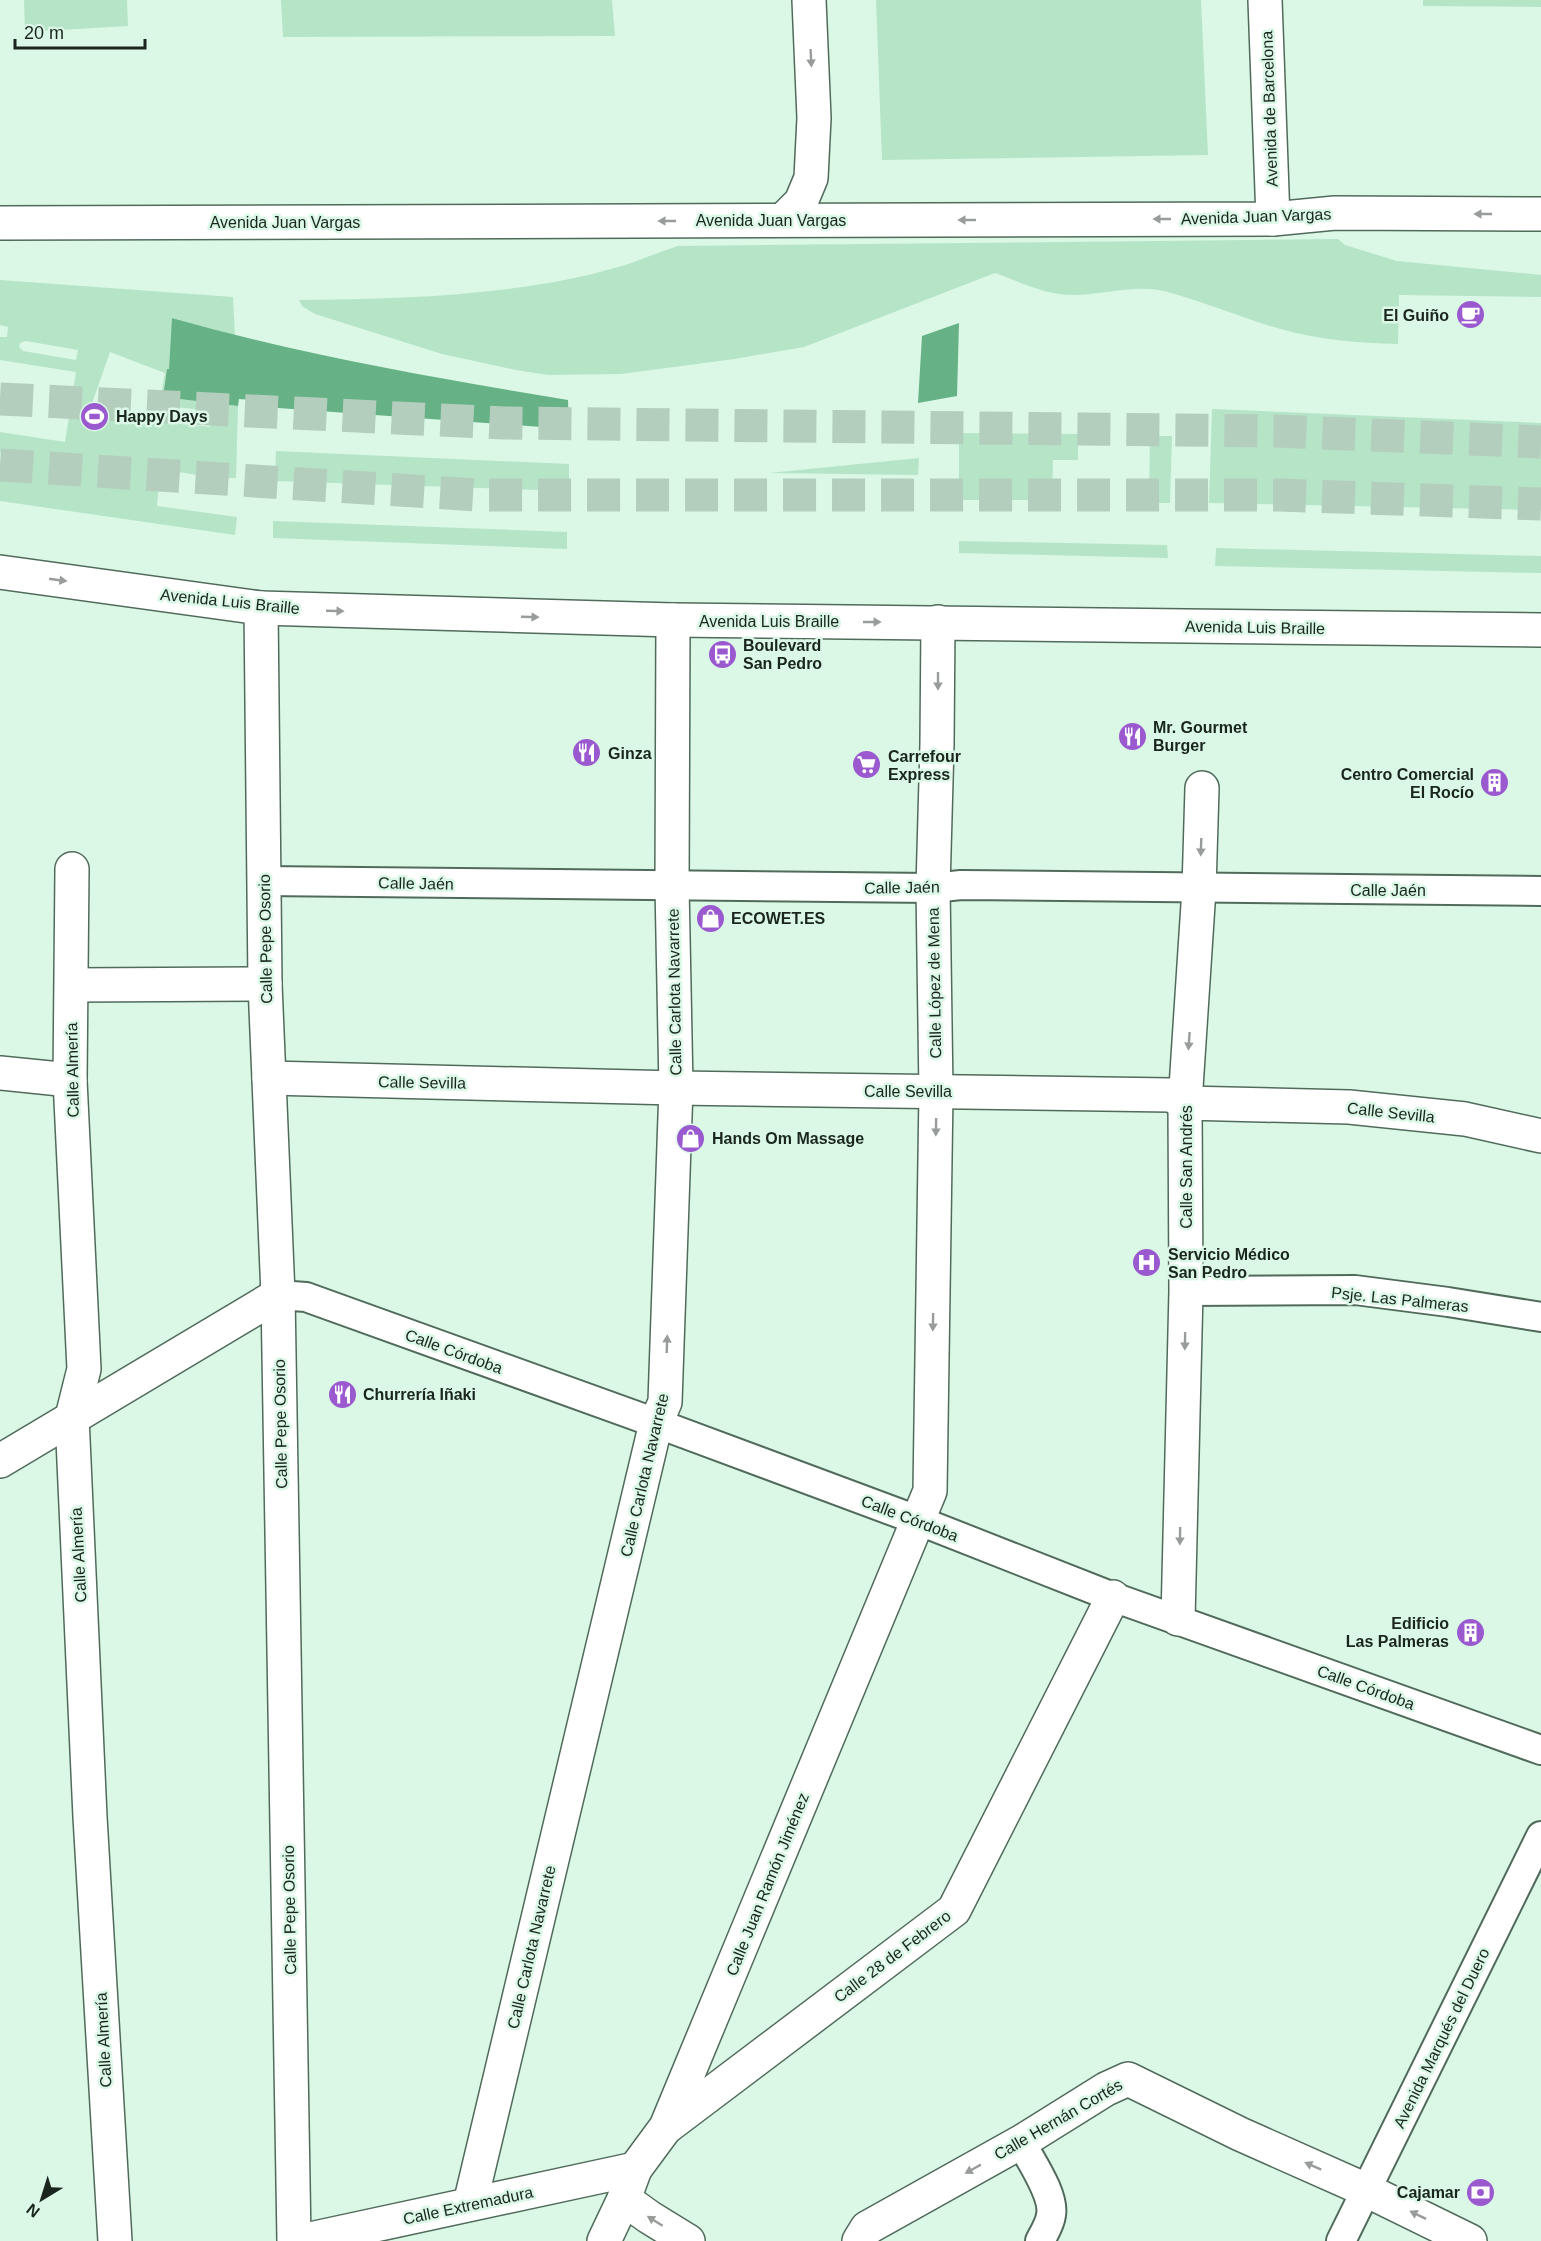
<svg xmlns="http://www.w3.org/2000/svg" width="1541" height="2241" viewBox="0 0 1541 2241" font-family="Arial,sans-serif">
	<style>
		.green { fill: #b6e4c7; fill-rule: evenodd }
		.water { fill: #66b286 }
		.lines { fill: none; stroke-linecap: round; stroke-linejoin: round }
		.motorway-tunnel { stroke: #b4cebd; stroke-width: 33; stroke-dasharray: 33 16; stroke-linecap: butt }
		.pedestrian-casing { stroke: #516b5b; stroke-width: 32 }
		.minor-casing { stroke: #516b5b; stroke-width: 36 }
		.pedestrian { stroke: #fff; stroke-width: 28 }
		.minor { stroke: #fff; stroke-width: 33 }
		.oneway { fill: #989d9a }
		.labels { text-anchor: middle; stroke-width: 5; stroke-linejoin: round; paint-order: stroke }
		.street-label { font-size: 16px; fill: #1a251e; stroke: #daf8e5 }
		.poi-label { font-size: 16px; font-weight: bold; fill: #1a251e; stroke: #daf8e5; text-anchor: start }
	</style>
	<rect width="100%" height="100%" fill="#daf8e5"/>
	<g class="green">
		<polygon points="24,0 127,0 128,26 25,32"/>
		<polygon points="281,0 612,0 615,36 283,37"/>
		<polygon points="876,0 1201,0 1208,155 882,160"/>
		<polygon points="1423,0 1541,0 1541,7 1423,6"/>
		<path d="M 1338,239 L 1345,245 L 1397,261 L 1541,275 L 1541,297 L 1399,295 L 1398,344 C 1359,343 1318,340 1281,329 C 1241,318 1203,301 1164,291 C 1133,284 1103,295 1073,295 C 1044,295 1021,282 995,273 L 804,347 L 734,359 L 621,374 L 548,375 L 516,370 L 442,354 L 315,314 L 302,306 L 299,300 C 404,299 520,296 622,266 C 641,260 659,252 678,246 Z"/>
		<path d="M 0,280 L 233,297 L 235,336 L 173,318 L 169,370 L 163,397 L 238,406 L 236,478 L 216,478 L 160,469 L 157,506 L 237,517 L 235,535 L 0,501 L 0,465 L 25,469 L 28,457 L 0,452 L 0,432 L 65,442 L 76,372 L 0,360 L 0,337 L 7,337 L 8,327 L 0,325 ZM 26,341 L 78,350 L 76,360 L 23,351 L 19,347 L 20,343 ZM 110,352 L 165,373 L 160,402 L 152,421 L 89,412 ZM 175,407 L 212,411 L 210,427 L 174,423 Z"/>
		<polygon points="1212,409 1541,423 1541,510 1209,503"/>
		<polygon points="959,433 1078,434 1078,460 1053,460 1052,500 959,500"/>
		<polygon points="1150,436 1172,436 1170,503 1149,503"/>
		<polygon points="276,451 569,464 569,491 275,481"/>
		<polygon points="919,458 918,475 769,473"/>
		<polygon points="273,521 567,532 567,549 273,538"/>
		<polygon points="959,541 1167,545 1168,558 959,553"/>
		<polygon points="1216,548 1541,556 1541,573 1215,566"/>
	</g>
	<g class="water">
		<path d="M 172,318 C 302,355 435,378 568,400 L 569,429 L 278,408 L 278,402 L 239,399 L 238,406 L 163,397 L 167,369 L 169,369 Z"/>
		<polygon points="959,323 957,396 918,403 922,336"/>
	</g>
	<g class="lines">
		<g class="motorway-tunnel">
			<polyline points="0,399 503,423 1276,431 1541,442"/>
			<polyline points="0,465 478,495 1280,495 1541,504"/>
		</g>
		<defs>
			<g id="pedestrian">
				<polyline points="263,881 933,888 961,885 1541,891"/>
				<polyline points="1186,1291 1355,1290 1448,1302 1541,1317"/>
				<polyline points="278,1295 306,1297 656,1423 917,1520 1113,1597 1541,1750"/>
				<path d="M 1021,2142 C 1030,2160 1055,2195 1051,2215 C 1050,2224 1044,2233 1040,2241"/>
				<polyline points="1341,2241 1541,1836"/>
			</g>
			<g id="minor">
				<polyline points="1265,0 1273,219"/>
				<polyline points="783,220 801,202 811,178 814,118 809,0"/>
				<polyline points="0,223 1273,219 1335,213 1541,214"/>
				<polyline points="0,572 261,608 673,620 1541,630"/>
				<polyline points="261,608 265,984 278,1295 294,2241"/>
				<polyline points="72,869 70,1080 84,1369 72,1417 90,1817 115,2241"/>
				<polyline points="72,985 265,984"/>
				<polyline points="0,1073 70,1080"/>
				<polyline points="269,1078 676,1088 1171,1095 1185,1103 1349,1107 1465,1119 1541,1136"/>
				<polyline points="0,1461 278,1295"/>
				<polyline points="1178,1619 1186,1291 1185,1103 1199,889 1202,788"/>
				<polyline points="668,2126 954,1910 1113,1597"/>
				<polyline points="624,2199 649,2217 688,2241"/>
				<polyline points="470,2204 656,1423 665,1402 676,1088 672,886 673,620"/>
				<polyline points="301,2241 635,2169"/>
				<polyline points="604,2241 624,2199 635,2169 666,2127 930,1491 936,1092 933,888 937,744 938,622"/>
				<polyline points="859,2241 867,2228 1021,2142 1106,2089 1128,2079 1240,2134 1366,2190 1470,2241"/>
			</g>
		</defs>
		<use href="#pedestrian" class="pedestrian-casing"/>
		<use href="#minor" class="minor-casing"/>
		<use href="#pedestrian" class="pedestrian"/>
		<use href="#minor" class="minor"/>
	</g>
	<defs><path id="oneway-solid" d="M-6-.8H1V-3.2L6.5 0L1 3.2V.8H-6Z" transform="scale(1.5)"/></defs>
	<g class="oneway">
		<use href="#oneway-solid" transform="translate(811 58) rotate(87)"/>
		<use href="#oneway-solid" transform="translate(1483 214) rotate(-180)"/>
		<use href="#oneway-solid" transform="translate(1162 219) rotate(180)"/>
		<use href="#oneway-solid" transform="translate(967 220) rotate(180)"/>
		<use href="#oneway-solid" transform="translate(667 221) rotate(180)"/>
		<use href="#oneway-solid" transform="translate(58 580) rotate(8)"/>
		<use href="#oneway-solid" transform="translate(335 611) rotate(2)"/>
		<use href="#oneway-solid" transform="translate(530 617) rotate(2)"/>
		<use href="#oneway-solid" transform="translate(872 622)"/>
		<use href="#oneway-solid" transform="translate(938 681) rotate(90)"/>
		<use href="#oneway-solid" transform="translate(1201 847) rotate(92)"/>
		<use href="#oneway-solid" transform="translate(1189 1041) rotate(94)"/>
		<use href="#oneway-solid" transform="translate(936 1127) rotate(91)"/>
		<use href="#oneway-solid" transform="translate(933 1322) rotate(91)"/>
		<use href="#oneway-solid" transform="translate(1185 1341) rotate(91)"/>
		<use href="#oneway-solid" transform="translate(667 1344) rotate(-88)"/>
		<use href="#oneway-solid" transform="translate(1180 1536) rotate(91)"/>
		<use href="#oneway-solid" transform="translate(1313 2166) rotate(-156)"/>
		<use href="#oneway-solid" transform="translate(973 2169) rotate(151)"/>
		<use href="#oneway-solid" transform="translate(1418 2215) rotate(-154)"/>
		<use href="#oneway-solid" transform="translate(655 2221) rotate(-148)"/>
	</g>
	<defs>
		<symbol id="cafe-disc" viewBox="-11 -11 22 22"><circle r="9.5" fill="#9a59cf" stroke="#daf8e5"/><path d="M-5.5-4.5H6V0H3Q3 3.5 0 3.5H-2.5Q-5.5 3.5-5.5 0ZM3-3.2v2h1.7v-2ZM-6 4.5H4V6H-6Z" fill="#fff"/></symbol>
		<symbol id="stadium-disc" viewBox="-11 -11 22 22"><circle r="9.5" fill="#9a59cf" stroke="#daf8e5"/><path d="M0-5a6.5 5 0 1 0 0 10a6.5 5 0 1 0 0-10ZM-3.5-1.8h7v3.6h-7Z" fill="#fff"/></symbol>
		<symbol id="bus-disc" viewBox="-11 -11 22 22"><circle r="9.5" fill="#9a59cf" stroke="#daf8e5"/><path d="M-5-6H5V4H4V6H2V4H-2V6H-4V4H-5ZM-3.5-4V0h7V-4ZM-3.5 1.2v1.5H-2V1.2ZM2 1.2v1.5H3.5V1.2Z" fill="#fff"/></symbol>
		<symbol id="restaurant-disc" viewBox="-11 -11 22 22"><circle r="9.5" fill="#9a59cf" stroke="#daf8e5"/><path d="M-5-6h1v4h1v-4h1v4h1v-4h1v5L-1.5 .5V6h-2V.5L-5-1ZM5-6V6H3V1.5H1.5Q1.5-4 5-6Z" fill="#fff"/></symbol>
		<symbol id="supermarket-disc" viewBox="-11 -11 22 22"><circle r="9.5" fill="#9a59cf" stroke="#daf8e5"/><path d="M-6-5.5h2.5l.6 2H6L4.5 2H-2.5L-4.4-4H-6ZM-1.5 3.2a1.3 1.3 0 1 0 .1 0ZM3 3.2a1.3 1.3 0 1 0 .1 0Z" fill="#fff"/></symbol>
		<symbol id="building-disc" viewBox="-11 -11 22 22"><circle r="9.5" fill="#9a59cf" stroke="#daf8e5"/><path d="M-4-6H4V6H1V3H-1V6H-4ZM-2.5-4.3h1.7v1.8h-1.7ZM.8-4.3h1.7v1.8H.8ZM-2.5-1h1.7V.8h-1.7ZM.8-1h1.7V.8H.8Z" fill="#fff"/></symbol>
		<symbol id="shop-disc" viewBox="-11 -11 22 22"><circle r="9.5" fill="#9a59cf" stroke="#daf8e5"/><path d="M-5-2.5h2.3a2.7 3.5 0 0 1 5.4 0H5L5.5 6h-11ZM-1.5-2.5h3a1.5 2.3 0 0 0-3 0Z" fill="#fff"/></symbol>
		<symbol id="hospital-disc" viewBox="-11 -11 22 22"><circle r="9.5" fill="#9a59cf" stroke="#daf8e5"/><path d="M-5-5h3v3.5h4V-5h3V5h-3V1.5h-4V5h-3Z" fill="#fff"/></symbol>
		<symbol id="bank-disc" viewBox="-11 -11 22 22"><circle r="9.5" fill="#9a59cf" stroke="#daf8e5"/><path d="M-6-4H6V4H-6ZM0-2.3a2.3 2.3 0 1 0 0 4.6a2.3 2.3 0 1 0 0-4.6Z" fill="#fff"/></symbol>
	</defs>
	<g fill-rule="evenodd">
		<use href="#cafe-disc" x="1454" y="298" width="33" height="33"/>
		<use href="#stadium-disc" x="78" y="400" width="33" height="33"/>
		<use href="#bus-disc" x="706" y="638" width="33" height="33"/>
		<use href="#restaurant-disc" x="1116" y="720" width="33" height="33"/>
		<use href="#restaurant-disc" x="570" y="736" width="33" height="33"/>
		<use href="#supermarket-disc" x="850" y="748" width="33" height="33"/>
		<use href="#building-disc" x="1478" y="766" width="33" height="33"/>
		<use href="#shop-disc" x="694" y="902" width="33" height="33"/>
		<use href="#shop-disc" x="674" y="1122" width="33" height="33"/>
		<use href="#hospital-disc" x="1130" y="1246" width="33" height="33"/>
		<use href="#restaurant-disc" x="326" y="1378" width="33" height="33"/>
		<use href="#building-disc" x="1454" y="1616" width="33" height="33"/>
		<use href="#bank-disc" x="1464" y="2176" width="33" height="33"/>
	</g>
	<g class="labels">
		<g class="street-label">
			<text transform="translate(1269 109) rotate(-92)" y="6">Avenida de Barcelona</text>
			<text transform="translate(1256 216) rotate(-2)" y="6">Avenida Juan Vargas</text>
			<text x="771" y="226">Avenida Juan Vargas</text>
			<text x="285" y="228">Avenida Juan Vargas</text>
			<text transform="translate(230 601) rotate(6)" y="6">Avenida Luis Braille</text>
			<text x="769" y="627">Avenida Luis Braille</text>
			<text transform="translate(1255 627) rotate(1)" y="6">Avenida Luis Braille</text>
			<text transform="translate(416 883) rotate(1)" y="6">Calle Jaén</text>
			<text transform="translate(902 887) rotate(-1)" y="6">Calle Jaén</text>
			<text x="1388" y="896">Calle Jaén</text>
			<text transform="translate(265 939) rotate(-91)" y="6">Calle Pepe Osorio</text>
			<text transform="translate(934 983) rotate(-91)" y="6">Calle López de Mena</text>
			<text transform="translate(674 992) rotate(-91)" y="6">Calle Carlota Navarrete</text>
			<text transform="translate(72 1070) rotate(-91)" y="6">Calle Almería</text>
			<text transform="translate(422 1082) rotate(1)" y="6">Calle Sevilla</text>
			<text x="908" y="1097">Calle Sevilla</text>
			<text transform="translate(1391 1112) rotate(6)" y="6">Calle Sevilla</text>
			<text transform="translate(1186 1167) rotate(-90)" y="6">Calle San Andrés</text>
			<text transform="translate(1400 1299) rotate(6)" y="6">Psje. Las Palmeras</text>
			<text transform="translate(454 1351) rotate(20)" y="6">Calle Córdoba</text>
			<text transform="translate(280 1424) rotate(-91)" y="6">Calle Pepe Osorio</text>
			<text transform="translate(644 1475) rotate(-77)" y="6">Calle Carlota Navarrete</text>
			<text transform="translate(910 1518) rotate(21)" y="6">Calle Córdoba</text>
			<text transform="translate(78 1555) rotate(-93)" y="6">Calle Almería</text>
			<text transform="translate(1366 1687) rotate(20)" y="6">Calle Córdoba</text>
			<text transform="translate(767 1884) rotate(-68)" y="6">Calle Juan Ramón Jiménez</text>
			<text transform="translate(289 1910) rotate(-91)" y="6">Calle Pepe Osorio</text>
			<text transform="translate(531 1947) rotate(-77)" y="6">Calle Carlota Navarrete</text>
			<text transform="translate(892 1956) rotate(-37)" y="6">Calle 28 de Febrero</text>
			<text transform="translate(1441 2038) rotate(-64)" y="6">Avenida Marqués del Duero</text>
			<text transform="translate(103 2040) rotate(-93)" y="6">Calle Almería</text>
			<text transform="translate(1058 2119) rotate(-30)" y="6">Calle Hernán Cortés</text>
			<text transform="translate(468 2205) rotate(-12)" y="6">Calle Extremadura</text>
		</g>
		<g class="poi-label">
			<text x="1449" y="321" text-anchor="end">El Guiño</text>
			<text x="116" y="422">Happy Days</text>
			<text x="743" y="651">Boulevard<tspan x="743" dy="18">San Pedro</tspan></text>
			<text x="1153" y="733">Mr. Gourmet<tspan x="1153" dy="18">Burger</tspan></text>
			<text x="608" y="759">Ginza</text>
			<text x="888" y="762">Carrefour<tspan x="888" dy="18">Express</tspan></text>
			<text x="1474" y="780" text-anchor="end">Centro Comercial<tspan x="1474" dy="18">El Rocío</tspan></text>
			<text x="731" y="924">ECOWET.ES</text>
			<text x="712" y="1144">Hands Om Massage</text>
			<text x="1168" y="1260">Servicio Médico<tspan x="1168" dy="18">San Pedro</tspan></text>
			<text x="363" y="1400">Churrería Iñaki</text>
			<text x="1449" y="1629" text-anchor="end">Edificio<tspan x="1449" dy="18">Las Palmeras</tspan></text>
			<text x="1460" y="2198" text-anchor="end">Cajamar</text>
		</g>
	</g>
	<g transform="translate(42 2199) rotate(218)" stroke="#daf8e5" stroke-width="4.5" paint-order="stroke">
	<path d="M0-4.5L10 22L0 15L-10 22Z" fill="#1a251e"/>
	<text y="-9" font-size="16" font-weight="bold" text-anchor="middle" fill="#1a251e">N</text>
	</g>
	<path d="M15 39v9h130v-9" fill="none" stroke="#1a251e" stroke-width="3"/>
	<text x="24" y="39" font-size="18" fill="#1a251e" stroke="#daf8e5" stroke-width="4.5" paint-order="stroke">20 m</text>
</svg>
